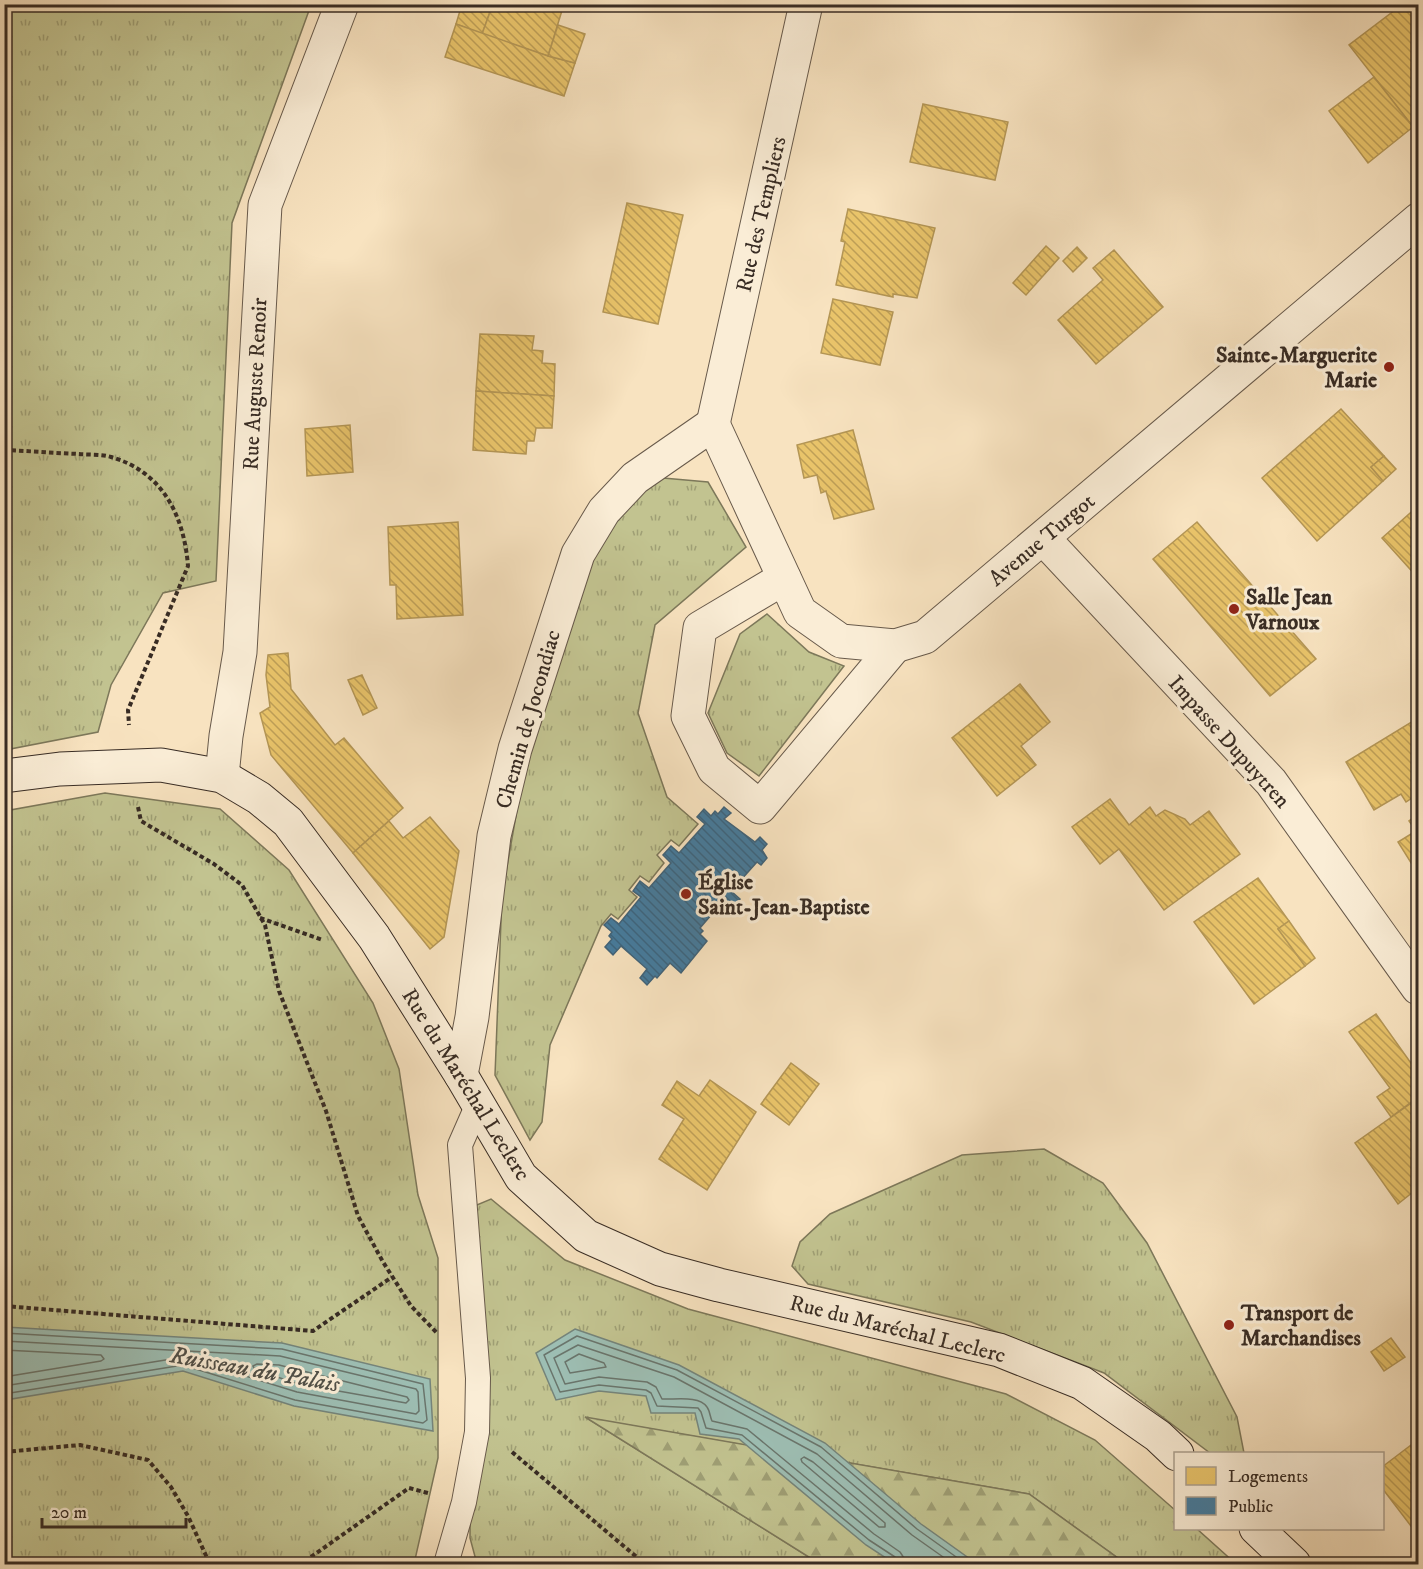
<svg xmlns="http://www.w3.org/2000/svg" width="1423" height="1569" viewBox="0 0 1423 1569" font-family="'IM FELL DW Pica',serif">
	<style>
		.grass { fill: url(#grass-tufts); stroke: #7d785a; stroke-width: 1.5 }
		.forest { fill: url(#forest-firs); stroke: #7d785a; stroke-width: 1.5 }
		.water { fill: #9dbeb3; stroke: #75847a; stroke-width: 1.5 }
		.homes { fill: url(#homes-back-hatch); stroke: #b49655; stroke-width: 1.5 }
		.public { fill: url(#public-back-hatch); stroke: #416379; stroke-width: 1.5 }
		.lines { fill: none; stroke-linecap: round; stroke-linejoin: round }
		.shore { stroke: #6a756c; stroke-width: 1.5 }
		.lane-casing { stroke: #685a4b; stroke-width: 26 }
		.street-casing { stroke: #685a4b; stroke-width: 35 }
		.secondary-casing { stroke: #382c24; stroke-width: 35 }
		.path { stroke: #382c24; stroke-width: 4; stroke-dasharray: 4.5 3; stroke-linecap: butt }
		.lane { stroke: #faedd6; stroke-width: 24 }
		.street { stroke: #faedd6; stroke-width: 33 }
		.secondary { stroke: #faedd6; stroke-width: 33 }
		.poi-dot { fill: #8f2418; stroke: #faedd6; stroke-width: 2 }
		.labels { text-anchor: middle; stroke-width: 6; stroke-linejoin: round; paint-order: stroke }
		.street-label { font-size: 22px; fill: #382c24; stroke: #faedd6 }
		.poi-label { font-size: 22px; font-weight: bold; fill: #382c24; stroke: #faedd6; text-anchor: start }
		.water-label { font-size: 24px; font-style: italic; fill: #515048; stroke: #faedd6 }
	</style>
	<defs>
		<pattern id="grass-tufts" width="24" height="20" patternUnits="userSpaceOnUse" patternTransform="scale(1.5)"><rect width="24" height="20" fill="#c2c390"/><path d="M3 7l-1-3M5 7V3M7 7l1-3M15 17l-1-3M17 17v-4M19 17l1-3" fill="none" stroke="#9f9f75"/></pattern>
		<pattern id="forest-firs" width="22" height="20" patternUnits="userSpaceOnUse" patternTransform="scale(1.5)"><rect width="22" height="20" fill="#c2c390"/><path d="M5 1l3.5 6h-7zM16 11l3.5 6h-7z" fill="#9f9f75"/></pattern>
		<pattern id="homes-back-hatch" width="6" height="6" patternUnits="userSpaceOnUse" patternTransform="scale(1.5)"><rect width="6" height="6" fill="#e9c46a"/><path d="M-1 5l2 2M0 0l6 6M5-1l2 2" fill="none" stroke="#be9f57"/></pattern>
		<pattern id="public-back-hatch" width="6" height="6" patternUnits="userSpaceOnUse" patternTransform="scale(1.5)"><rect width="6" height="6" fill="#457b9d"/><path d="M-1 5l2 2M0 0l6 6M5-1l2 2" fill="none" stroke="#3b6580"/></pattern>
	</defs>
	<rect width="100%" height="100%" fill="#f8e3c0"/>
	<filter id="stains"><feTurbulence type="fractalNoise" baseFrequency=".00333" numOctaves="4"/><feColorMatrix values="0 0 0 0 .2 0 0 0 0 .09 0 0 0 0 .02 0 0 0 .5 -.17"/></filter>
	<radialGradient id="worn" r=".72"><stop offset=".6" stop-color="#630" stop-opacity="0"/><stop offset="1" stop-color="#630" stop-opacity=".3"/></radialGradient>
	<g class="grass">
		<polygon points="5,4 311,5 232,223 216,581 163,593 111,685 98,732 5,750"/>
		<polygon points="663,478 708,482 746,547 655,625 638,713 667,797 698,824 679,846 671,840 657,855 664,863 649,882 640,876 629,890 637,897 618,919 611,914 601,926 550,1045 542,1122 530,1140 495,1075 502,895 529,742 584,574 629,501"/>
		<polygon points="767,614 809,652 844,666 759,776 727,753 708,713 740,634"/>
		<polygon points="105,793 220,809 289,870 373,1003 399,1069 418,1195 438,1258 438,1458 414,1564 5,1564 5,811"/>
		<polygon points="1044,1149 1103,1183 1147,1243 1237,1417 1244,1453 1210,1453 1104,1373 971,1322 808,1284 792,1266 800,1242 830,1214 962,1155"/>
		<polygon points="491,1199 565,1260 688,1309 1006,1394 1095,1440 1175,1510 1176,1528 1197,1529 1236,1564 1124,1564 1122,1561 1029,1494 587,1418 820,1564 477,1564 470,1538 472,1207"/>
	</g>
	<polygon class="forest" points="585,1417 1029,1494 1122,1561 1123,1564 820,1564"/>
	<g class="water">
		<polygon points="5,1327 282,1343 430,1379 433,1431 294,1406 183,1371 5,1400"/>
		<polygon points="575,1329 679,1365 825,1443 921,1524 977,1564 895,1564 866,1545 739,1439 700,1434 695,1413 651,1413 646,1396 599,1391 556,1400 536,1353"/>
	</g>
	<g class="homes">
		<polygon points="462,4 477,4 491,9 482,34 456,24"/>
		<polygon points="493,4 564,4 548,56 482,34"/>
		<polygon points="1403,4 1405,4 1418,22 1418,123 1413,127 1349,45"/>
		<polygon points="456,24 548,56 575,63 564,96 445,57"/>
		<polygon points="558,25 585,34 575,63 548,56"/>
		<polygon points="1374,77 1413,127 1368,163 1329,111"/>
		<polygon points="923,104 1008,122 995,180 910,162"/>
		<polygon points="627,203 683,215 658,324 603,312"/>
		<polygon points="848,209 935,228 917,298 893,294 893,297 836,285 845,242 841,241"/>
		<polygon points="1046,246 1059,258 1026,295 1013,283"/>
		<polygon points="1077,247 1087,258 1073,272 1063,261"/>
		<polygon points="1114,250 1163,307 1096,364 1058,320 1103,280 1093,268"/>
		<polygon points="833,299 893,312 880,365 821,353"/>
		<polygon points="480,334 534,336 532,350 543,351 542,363 555,364 554,396 476,391"/>
		<polygon points="476,391 554,396 552,428 536,428 534,441 527,441 526,454 473,450"/>
		<polygon points="1341,409 1384,456 1371,467 1383,481 1317,541 1262,478"/>
		<polygon points="350,425 353,472 307,476 305,429"/>
		<polygon points="853,430 874,509 834,519 826,491 821,493 817,475 804,478 797,445"/>
		<polygon points="1384,456 1396,469 1383,481 1371,467"/>
		<polygon points="1418,506 1418,578 1382,538"/>
		<polygon points="458,522 463,615 397,619 396,585 390,585 388,527"/>
		<polygon points="1197,522 1316,659 1270,696 1153,559"/>
		<polygon points="288,653 291,689 335,745 344,738 403,808 353,853 271,755 260,713 270,707 266,675 268,655"/>
		<polygon points="362,675 377,708 363,715 348,680"/>
		<polygon points="1020,684 1050,722 1021,746 1036,765 997,796 952,738"/>
		<polygon points="1418,718 1418,753 1414,756 1418,763 1418,794 1406,802 1401,794 1374,810 1346,762"/>
		<polygon points="1110,799 1129,825 1150,807 1156,816 1165,810 1185,819 1190,825 1209,811 1240,854 1164,910 1119,849 1100,864 1072,827"/>
		<polygon points="1418,814 1418,874 1398,842 1416,831 1409,821"/>
		<polygon points="430,817 459,851 444,937 430,949 353,853 389,821 403,838"/>
		<polygon points="1258,878 1289,921 1278,929 1305,966 1254,1004 1194,922"/>
		<polygon points="1289,921 1315,958 1305,966 1278,929"/>
		<polygon points="1376,1014 1418,1073 1418,1097 1391,1117 1377,1097 1390,1088 1349,1032"/>
		<polygon points="791,1063 819,1084 789,1125 761,1104"/>
		<polygon points="710,1080 756,1112 707,1190 659,1159 684,1119 662,1105 677,1081 699,1096"/>
		<polygon points="1417,1099 1418,1101 1418,1188 1398,1204 1355,1143"/>
		<polygon points="1391,1338 1405,1357 1384,1371 1371,1352"/>
		<polygon points="1415,1442 1418,1446 1418,1526 1414,1530 1382,1488 1382,1467"/>
	</g>
	<polygon class="public" points="724,807 731,813 724,819 755,842 760,837 767,844 762,850 767,858 761,865 757,862 731,891 740,899 733,907 724,900 700,928 703,931 700,934 707,941 681,973 670,963 657,978 655,976 647,985 640,978 647,969 621,946 613,955 605,947 612,939 609,936 612,932 604,925 611,918 619,924 641,897 633,891 640,881 649,888 671,863 663,855 671,846 679,853 705,824 697,817 704,809 711,816 715,811 718,814"/>
	<g class="lines">
		<g class="shore">
			<polyline points="4,1333 282,1349 423,1384 427,1420 423,1423 295,1400 183,1365 4,1394"/>
			<polyline points="4,1341 280,1356 416,1389 418,1392 419,1411 416,1414 297,1392 184,1357 4,1386"/>
			<polyline points="4,1350 101,1355 104,1359 101,1361 4,1377"/>
			<polygon points="579,1354 604,1363 606,1367 570,1373 565,1362"/>
			<polygon points="257,1364 279,1365 407,1397 409,1400 406,1403 299,1384 255,1370 253,1366"/>
			<polygon points="804,1457 813,1462 885,1523 885,1527 879,1527 802,1462 801,1459"/>
			<polyline points="897,1564 895,1557 869,1540 742,1435 706,1428 701,1412 698,1408 657,1406 651,1393 646,1390 599,1385 560,1392 544,1355 577,1336 677,1370 821,1447 917,1529 966,1564"/>
			<path d="M 905,1564 L 904,1558 L 900,1552 L 874,1534 L 747,1429 L 712,1421 C 710,1417 710,1411 707,1407 C 699,1395 674,1400 662,1399 L 656,1387 L 647,1382 L 599,1377 L 565,1384 L 554,1358 L 578,1345 L 674,1377 L 817,1454 L 912,1535 L 953,1564"/>
		</g>
		<defs>
			<polyline id="lane" points="446,1564 464,1502 477,1432 478,1378 460,1145 478,1104"/>
			<g id="street">
				<polyline points="713,424 800,612 841,641 895,646 925,637 1418,220"/>
				<polyline points="713,424 806,4"/>
				<polyline points="1043,538 1271,782 1418,988"/>
				<polyline points="784,578 700,628 688,716 714,769 760,807 895,646"/>
				<polyline points="222,776 226,736 240,652 265,205 342,4"/>
				<polyline points="461,1075 472,1017 494,836 515,749 578,554 604,511 635,478 713,424"/>
			</g>
			<g id="secondary">
				<polyline points="4,776 60,769 161,765 222,776 259,798 288,822 374,937 461,1075 521,1177 586,1236 660,1269 719,1285 999,1350 1082,1383 1158,1436 1177,1454"/>
				<polyline points="1256,1528 1294,1564"/>
			</g>
		</defs>
		<use href="#lane" class="lane-casing"/>
		<use href="#street" class="street-casing"/>
		<use href="#secondary" class="secondary-casing"/>
		<g class="path">
			<path d="M 4,450 C 29,451 54,453 79,454 C 89,455 101,454 111,457 C 163,472 184,516 188,566 L 128,710 L 129,725"/>
			<polyline points="138,807 141,821 214,864 242,885 265,925 279,991 326,1111 358,1216 383,1262 411,1306 437,1333"/>
			<polyline points="260,918 323,940"/>
			<polyline points="4,1306 313,1331 392,1277"/>
			<polyline points="4,1452 80,1445 148,1460 171,1487 188,1516 208,1560 227,1564"/>
			<polyline points="512,1452 645,1564"/>
			<polyline points="282,1564 308,1559 409,1488 428,1493"/>
		</g>
		<use href="#lane" class="lane"/>
		<use href="#street" class="street"/>
		<use href="#secondary" class="secondary"/>
	</g>
	<g class="poi-dot">
		<circle cx="1389" cy="367" r="6"/>
		<circle cx="1234" cy="609" r="6"/>
		<circle cx="686" cy="894" r="6"/>
		<circle cx="1229" cy="1325" r="6"/>
	</g>
	<g class="labels">
		<g class="street-label">
			<text transform="translate(760 214) rotate(-77)" y="8">Rue des Templiers</text>
			<text transform="translate(254 384) rotate(-87)" y="8">Rue Auguste Renoir</text>
			<text transform="translate(1041 539) rotate(-40)" y="8">Avenue Turgot</text>
			<text transform="translate(527 719) rotate(-74)" y="8">Chemin de Jocondiac</text>
			<text transform="translate(1230 741) rotate(48)" y="8">Impasse Dupuytren</text>
			<text transform="translate(467 1084) rotate(58)" y="8">Rue du Maréchal Leclerc</text>
			<text transform="translate(898 1328) rotate(14)" y="8">Rue du Maréchal Leclerc</text>
		</g>
		<g class="poi-label">
			<text x="1377" y="362" text-anchor="end">Sainte-Marguerite<tspan x="1377" dy="25">Marie</tspan></text>
			<text x="1246" y="604">Salle Jean<tspan x="1246" dy="25">Varnoux</tspan></text>
			<text x="698" y="889">Église<tspan x="698" dy="25">Saint-Jean-Baptiste</tspan></text>
			<text x="1241" y="1320">Transport de<tspan x="1241" dy="25">Marchandises</tspan></text>
		</g>
		<g class="water-label">
			<text transform="translate(255 1369) rotate(10)" y="8">Ruisseau du Palais</text>
		</g>
	</g>
	<rect width="1423" height="1569" fill="none" stroke="#f8e3c0" stroke-width="24"/>
	<rect x="6" y="6" width="1411" height="1557" fill="none" stroke="#382c24" stroke-width="3"/>
	<rect x="12" y="12" width="1399" height="1545" fill="none" stroke="#382c24" stroke-width="1.5"/>
	<rect x="1174" y="1452" width="210" height="78" fill="#faedd6" stroke="#aca08f" stroke-width="1.5"/>
	<rect x="1186" y="1467" width="30" height="18" fill="#e9c46a" stroke="#aca08f" stroke-width="1.5"/>
	<text x="1228" y="1482" font-size="18" fill="#382c24">Logements</text>
	<rect x="1186" y="1497" width="30" height="18" fill="#457b9d" stroke="#aca08f" stroke-width="1.5"/>
	<text x="1228" y="1512" font-size="18" fill="#382c24">Public</text>
	<path d="M42 1518v9h144v-9" fill="none" stroke="#382c24" stroke-width="3"/>
	<text x="51" y="1518" font-size="18" fill="#382c24" stroke="#faedd6" stroke-width="4.5" paint-order="stroke">20 m</text>
	<rect width="100%" height="100%" filter="url(#stains)"/>
	<rect width="100%" height="100%" fill="url(#worn)"/>
</svg>
